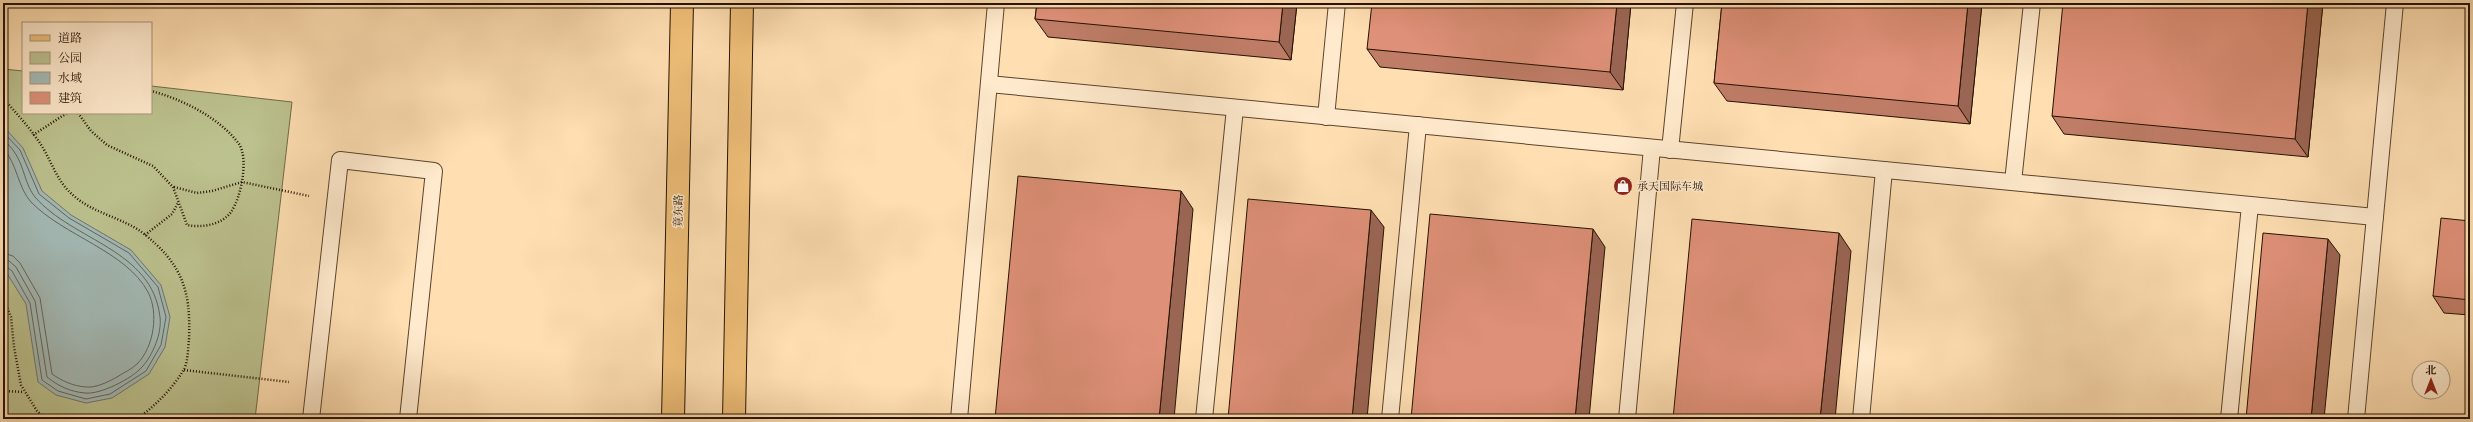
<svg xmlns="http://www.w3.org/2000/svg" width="2473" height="422" viewBox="0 0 2473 422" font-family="'Old Standard TT','Noto Serif SC',serif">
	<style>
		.green { fill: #bcc28f; stroke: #706a48 }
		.water { fill: #a3bab6; stroke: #70766d }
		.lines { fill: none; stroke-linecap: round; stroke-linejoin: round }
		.shore { stroke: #64665b; stroke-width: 1 }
		.lane-casing { stroke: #5b442c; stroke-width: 18 }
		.primary-casing { stroke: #241100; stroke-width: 24 }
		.path { stroke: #241100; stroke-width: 2.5; stroke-dasharray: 1 2; stroke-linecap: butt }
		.lane { stroke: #ffeacd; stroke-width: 16 }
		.primary { stroke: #f0c079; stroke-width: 22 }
		.wall { fill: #bf7c67; stroke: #241100 }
		.shaded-wall { fill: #9b6554; stroke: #241100 }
		.building { fill: #de9078; stroke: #241100 }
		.labels { text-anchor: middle; stroke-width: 3; stroke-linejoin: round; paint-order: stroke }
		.poi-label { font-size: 11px; fill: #241100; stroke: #ffeacd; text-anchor: start }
		.street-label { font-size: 11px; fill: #241100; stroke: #ffeacd }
	</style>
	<rect width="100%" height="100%" fill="#ffdfb2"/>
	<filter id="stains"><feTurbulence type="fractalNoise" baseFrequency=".005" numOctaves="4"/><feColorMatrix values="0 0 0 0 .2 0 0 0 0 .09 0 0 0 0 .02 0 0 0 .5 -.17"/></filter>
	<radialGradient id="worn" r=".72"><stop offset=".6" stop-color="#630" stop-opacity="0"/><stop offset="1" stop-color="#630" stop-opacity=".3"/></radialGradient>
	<polygon class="green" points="3,69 23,71 23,113 151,113 151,86 292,102 255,419 3,419"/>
	<polygon class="water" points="3,126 23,148 42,191 71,215 131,250 161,285 170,317 165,347 149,374 112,398 86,403 56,395 38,382 26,304 3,267"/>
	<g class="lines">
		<g class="shore">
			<polyline points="3,132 20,150 39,194 69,218 129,253 158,287 166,317 161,345 146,371 110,394 86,399 58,391 42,380 30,303 12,271 3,264"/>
			<path d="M 3,139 C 7,143 12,148 15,153 C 24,166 25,185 35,197 C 73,241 152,249 160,317 C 162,333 153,355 142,367 C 133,378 100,395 85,393 C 71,392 58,386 47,377 L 35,301 L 16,267 L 9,261 L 3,259"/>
			<path d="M 3,148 C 17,163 18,188 31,202 C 64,236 126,251 148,292 C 159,313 154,347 137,364 C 132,369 123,373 117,377 C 108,382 96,388 86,387 C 73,386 62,381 52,374 L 40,298 L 20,263 L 13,256 L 3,253"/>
		</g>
		<defs>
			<g id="lane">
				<polyline points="989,84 2375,217"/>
				<polyline points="1326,117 1337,3"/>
				<polyline points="1670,150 1685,3"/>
				<polyline points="2013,182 2032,3"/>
				<polyline points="311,419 340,160 434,171 408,419"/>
				<polyline points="959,419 996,3"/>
				<polyline points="1204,419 1235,108"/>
				<polyline points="1390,419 1418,125"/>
				<polyline points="1627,419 1652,148"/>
				<polyline points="1861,419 1884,170"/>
				<polyline points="2229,419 2250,205"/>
				<polyline points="2356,419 2395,3"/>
			</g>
			<g id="primary">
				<polyline points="673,419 682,3"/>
				<polyline points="734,419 742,3"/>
			</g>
		</defs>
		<use href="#lane" class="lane-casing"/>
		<use href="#primary" class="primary-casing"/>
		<g class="path">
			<path d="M 3,98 C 17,114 32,130 43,148 C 53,165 58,183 74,196 C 93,213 123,218 143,233 C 182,264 191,290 189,339 C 188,348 188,364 183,371 C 172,389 154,407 137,419"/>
			<path d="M 78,113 L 91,131 L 107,145 L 153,166 L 173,187 L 187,225 C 201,228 222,225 231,212 C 241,198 249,159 239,144 C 220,118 182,99 151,91"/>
			<polyline points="33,135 67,113"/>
			<polyline points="174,187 197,193 212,191 242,182 309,196"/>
			<polyline points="145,235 172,214 178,203"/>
			<polyline points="3,297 11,317 14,347 21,385 37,411 46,419"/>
			<polyline points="184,370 289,382"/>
			<polyline points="3,391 24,392"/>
		</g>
		<use href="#lane" class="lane"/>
		<use href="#primary" class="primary"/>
	</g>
	<g class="wall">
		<polygon points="1037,3 1297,3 1291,60 1048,37 1035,19"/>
		<polygon points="1631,3 1623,90 1380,67 1367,49"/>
		<polygon points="1722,3 1982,3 1970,124 1727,101 1714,83"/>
		<polygon points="2323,3 2308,157 2064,134 2052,116"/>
		<polygon points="2470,221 2470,315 2444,313 2433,296"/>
	</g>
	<g class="shaded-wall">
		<polygon points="1283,3 1297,3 1291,60 1279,42"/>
		<polygon points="1617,3 1631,3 1623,90 1610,72"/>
		<polygon points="1968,3 1982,3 1970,124 1958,106"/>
		<polygon points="2308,3 2323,3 2308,157 2295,139"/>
		<polygon points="1181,191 1193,209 1174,419 1159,419"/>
		<polygon points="1371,210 1384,227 1367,419 1352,419"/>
		<polygon points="1593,229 1605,247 1589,419 1575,419"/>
		<polygon points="1839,233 1851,251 1835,419 1820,419"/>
		<polygon points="2328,239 2340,255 2324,419 2311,419"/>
	</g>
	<g class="building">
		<polygon points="1037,3 1283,3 1279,42 1035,19"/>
		<polygon points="1372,3 1617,3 1610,72 1367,49"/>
		<polygon points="1722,3 1968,3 1958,106 1714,83"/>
		<polygon points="2063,3 2308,3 2295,139 2052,116"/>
		<polygon points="1018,176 1181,191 1159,419 995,419"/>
		<polygon points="1248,199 1371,210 1352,419 1228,419"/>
		<polygon points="1430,214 1593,229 1575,419 1411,419"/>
		<polygon points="2441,218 2470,221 2470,300 2433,296"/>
		<polygon points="1692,219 1839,233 1820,419 1673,419"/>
		<polygon points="2263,233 2328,239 2311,419 2246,419"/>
	</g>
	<defs>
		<symbol id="shop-disc" viewBox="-11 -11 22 22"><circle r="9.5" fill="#8f2418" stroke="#ffeacd"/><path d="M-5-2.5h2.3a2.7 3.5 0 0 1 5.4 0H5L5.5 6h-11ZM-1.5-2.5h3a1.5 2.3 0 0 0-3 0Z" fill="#fff"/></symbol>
	</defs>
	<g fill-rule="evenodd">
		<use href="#shop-disc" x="1612" y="175" width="22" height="22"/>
	</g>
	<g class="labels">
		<g class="poi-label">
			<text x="1637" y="190">承天国际车城</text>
		</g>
		<g class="street-label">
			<text transform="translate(678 211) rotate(-89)" y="4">竟东路</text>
		</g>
	</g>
	<rect width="2473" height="422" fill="none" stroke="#ffdfb2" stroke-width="16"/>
	<rect x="4" y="4" width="2465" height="414" fill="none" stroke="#241100" stroke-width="2"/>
	<rect x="8" y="8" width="2457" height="406" fill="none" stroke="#241100"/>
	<rect x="22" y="22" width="130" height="92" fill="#ffeacd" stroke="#a7937b"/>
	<rect x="30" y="35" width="20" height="6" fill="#f0c079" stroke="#a7937b"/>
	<text x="58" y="42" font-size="12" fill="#241100">道路</text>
	<rect x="30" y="52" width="20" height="12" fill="#bcc28f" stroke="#a7937b"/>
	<text x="58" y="62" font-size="12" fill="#241100">公园</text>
	<rect x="30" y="72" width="20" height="12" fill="#a3bab6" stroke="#a7937b"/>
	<text x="58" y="82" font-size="12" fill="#241100">水域</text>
	<rect x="30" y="92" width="20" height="12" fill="#de9078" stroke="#a7937b"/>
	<text x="58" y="102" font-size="12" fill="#241100">建筑</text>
	<g transform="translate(2431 380)"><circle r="19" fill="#ffeacd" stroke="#a7937b"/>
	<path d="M0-3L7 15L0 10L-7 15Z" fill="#8f2418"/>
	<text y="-6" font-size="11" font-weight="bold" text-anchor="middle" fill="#241100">北</text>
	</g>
	<rect width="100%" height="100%" filter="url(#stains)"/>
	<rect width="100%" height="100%" fill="url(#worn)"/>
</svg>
